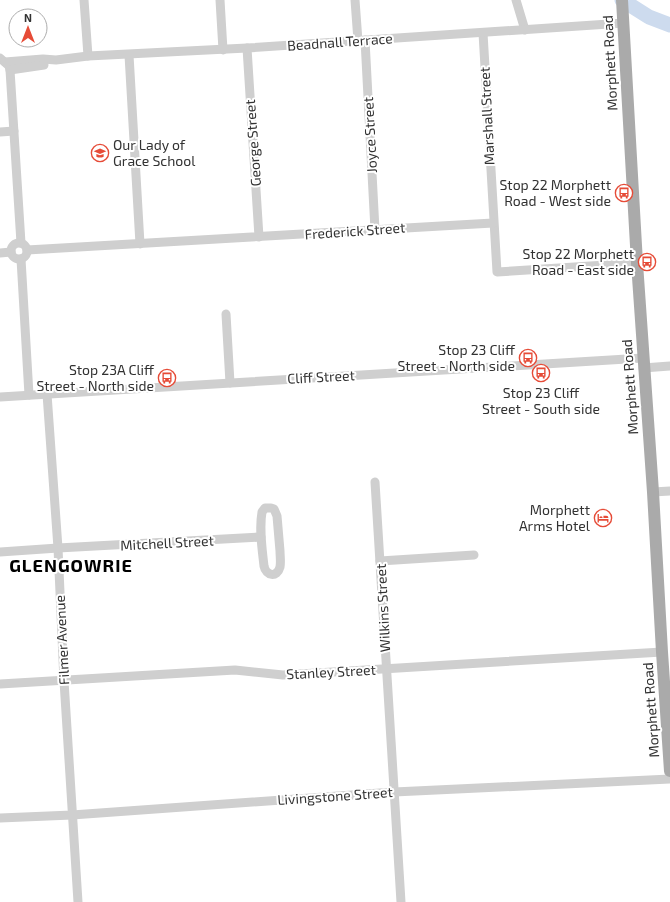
<svg xmlns="http://www.w3.org/2000/svg" width="670" height="902" viewBox="0 0 670 902" font-family="'Exo 2',sans-serif">
	<style>
		.lines { fill: none; stroke-linecap: round; stroke-linejoin: round }
		.river { stroke: #cddbee; stroke-width: 15 }
		.minor { stroke: #cfcfcf; stroke-width: 9 }
		.major { stroke: #aaa; stroke-width: 12 }
		.labels { text-anchor: middle; stroke-width: 4; stroke-linejoin: round; paint-order: stroke }
		.street-label { font-size: 14px; fill: #323232; stroke: #fff }
		.poi-label { font-size: 14px; fill: #323232; stroke: #fff; text-anchor: end }
		.district-label { font-size: 18px; font-weight: bold; letter-spacing: 1px; fill: #000; stroke: #fff }
	</style>
	<rect width="100%" height="100%" fill="#fff"/>
	<g class="lines">
		<polyline class="river" points="622,0 649,17 670,25"/>
		<g class="minor">
			<polyline points="84,0 88,56"/>
			<polyline points="220,0 223,50"/>
			<polyline points="355,0 358,41"/>
			<polyline points="516,0 525,30"/>
			<polyline points="483,33 497,272 637,263"/>
			<polyline points="365,40 375,230"/>
			<polyline points="247,48 259,237"/>
			<polyline points="129,55 140,244"/>
			<polyline points="0,58 9,66 10,70 21,243"/>
			<polyline points="5,62 43,59 56,60 88,56 247,48 624,23"/>
			<polyline points="10,70 44,65"/>
			<polyline points="0,132 14,131"/>
			<circle cx="19" cy="251" r="8"/>
			<polyline points="27,250 493,223"/>
			<polyline points="0,253 11,252"/>
			<polyline points="21,259 29,395"/>
			<polyline points="226,314 230,383"/>
			<polyline points="643,368 670,366"/>
			<polyline points="47,394 58,548 64,681 78,902"/>
			<polyline points="0,397 643,358"/>
			<polyline points="375,482 401,902"/>
			<polyline points="653,492 670,491"/>
			<path d="M 265,508 L 271,508 L 274,509 L 277,516 C 278,527 279,539 280,551 C 280,556 281,562 280,567 C 277,578 266,576 264,566 C 262,548 259,529 262,512 Z"/>
			<polyline points="0,552 58,548 261,537"/>
			<polyline points="380,561 474,555"/>
			<polyline points="0,684 235,670 283,675 662,652"/>
			<polyline points="0,818 72,815 394,792 670,779"/>
		</g>
		<polyline class="major" points="622,0 637,263 653,492 662,652 670,771"/>
	</g>
	<defs>
		<symbol id="school-ring" viewBox="-11 -11 22 22"><circle r="9.5" fill="#fff" stroke="#e64b37" stroke-width="1.5"/><path d="M0-5L7-2L0 1L-7-2ZM-4 1L0 2.5L4 1V4Q0 6-4 4Z" fill="#e64b37"/></symbol>
		<symbol id="bus-ring" viewBox="-11 -11 22 22"><circle r="9.5" fill="#fff" stroke="#e64b37" stroke-width="1.5"/><path d="M-5-6H5V4H4V6H2V4H-2V6H-4V4H-5ZM-3.5-4V0h7V-4ZM-3.5 1.2v1.5H-2V1.2ZM2 1.2v1.5H3.5V1.2Z" fill="#e64b37"/></symbol>
		<symbol id="hotel-ring" viewBox="-11 -11 22 22"><circle r="9.5" fill="#fff" stroke="#e64b37" stroke-width="1.5"/><path d="M-6-4.5h1.5V1H6V5H4.5V3h-9V5H-6ZM-4 0a1.8 1.8 0 1 1 3.6 0ZM.5 0V-2.5h3Q6-2.5 6 0Z" fill="#e64b37"/></symbol>
	</defs>
	<g fill-rule="evenodd">
		<use href="#school-ring" x="90" y="143" width="20" height="20"/>
		<use href="#bus-ring" x="614" y="183" width="20" height="20"/>
		<use href="#bus-ring" x="637" y="252" width="20" height="20"/>
		<use href="#bus-ring" x="518" y="348" width="20" height="20"/>
		<use href="#bus-ring" x="531" y="363" width="20" height="20"/>
		<use href="#bus-ring" x="157" y="368" width="20" height="20"/>
		<use href="#hotel-ring" x="593" y="508" width="20" height="20"/>
	</g>
	<g class="labels">
		<g class="street-label">
			<text transform="translate(340 42) rotate(-4)" y="5">Beadnall Terrace</text>
			<text transform="translate(610 63) rotate(-93)" y="5">Morphett Road</text>
			<text transform="translate(487 116) rotate(-93)" y="5">Marshall Street</text>
			<text transform="translate(370 135) rotate(-93)" y="5">Joyce Street</text>
			<text transform="translate(253 143) rotate(-94)" y="5">George Street</text>
			<text transform="translate(355 231) rotate(-4)" y="5">Frederick Street</text>
			<text transform="translate(321 377) rotate(-3)" y="5">Cliff Street</text>
			<text transform="translate(630 387) rotate(-94)" y="5">Morphett Road</text>
			<text transform="translate(167 543) rotate(-3)" y="5">Mitchell Street</text>
			<text transform="translate(383 608) rotate(-93)" y="5">Wilkins Street</text>
			<text transform="translate(62 640) rotate(-93)" y="5">Filmer Avenue</text>
			<text transform="translate(331 672) rotate(-3)" y="5">Stanley Street</text>
			<text transform="translate(651 710) rotate(-94)" y="5">Morphett Road</text>
			<text transform="translate(335 796) rotate(-4)" y="5">Livingstone Street</text>
		</g>
		<g class="poi-label">
			<text x="113" y="150" text-anchor="start">Our Lady of<tspan x="113" dy="16">Grace School</tspan></text>
			<text x="611" y="190">Stop 22 Morphett<tspan x="611" dy="16">Road - West side</tspan></text>
			<text x="634" y="259">Stop 22 Morphett<tspan x="634" dy="16">Road - East side</tspan></text>
			<text x="515" y="355">Stop 23 Cliff<tspan x="515" dy="16">Street - North side</tspan></text>
			<text x="154" y="375">Stop 23A Cliff<tspan x="154" dy="16">Street - North side</tspan></text>
			<text x="541" y="398" text-anchor="middle">Stop 23 Cliff<tspan x="541" dy="16">Street - South side</tspan></text>
			<text x="590" y="515">Morphett<tspan x="590" dy="16">Arms Hotel</tspan></text>
		</g>
		<g class="district-label">
			<text x="71" y="572">GLENGOWRIE</text>
		</g>
	</g>
	<g transform="translate(28 28)"><circle r="19" fill="#ffffff" stroke="#adadad"/>
	<path d="M0-3L7 15L0 10L-7 15Z" fill="#e64b37"/>
	<text y="-6" font-size="11" font-weight="bold" text-anchor="middle" fill="#323232">N</text>
	</g>
</svg>
